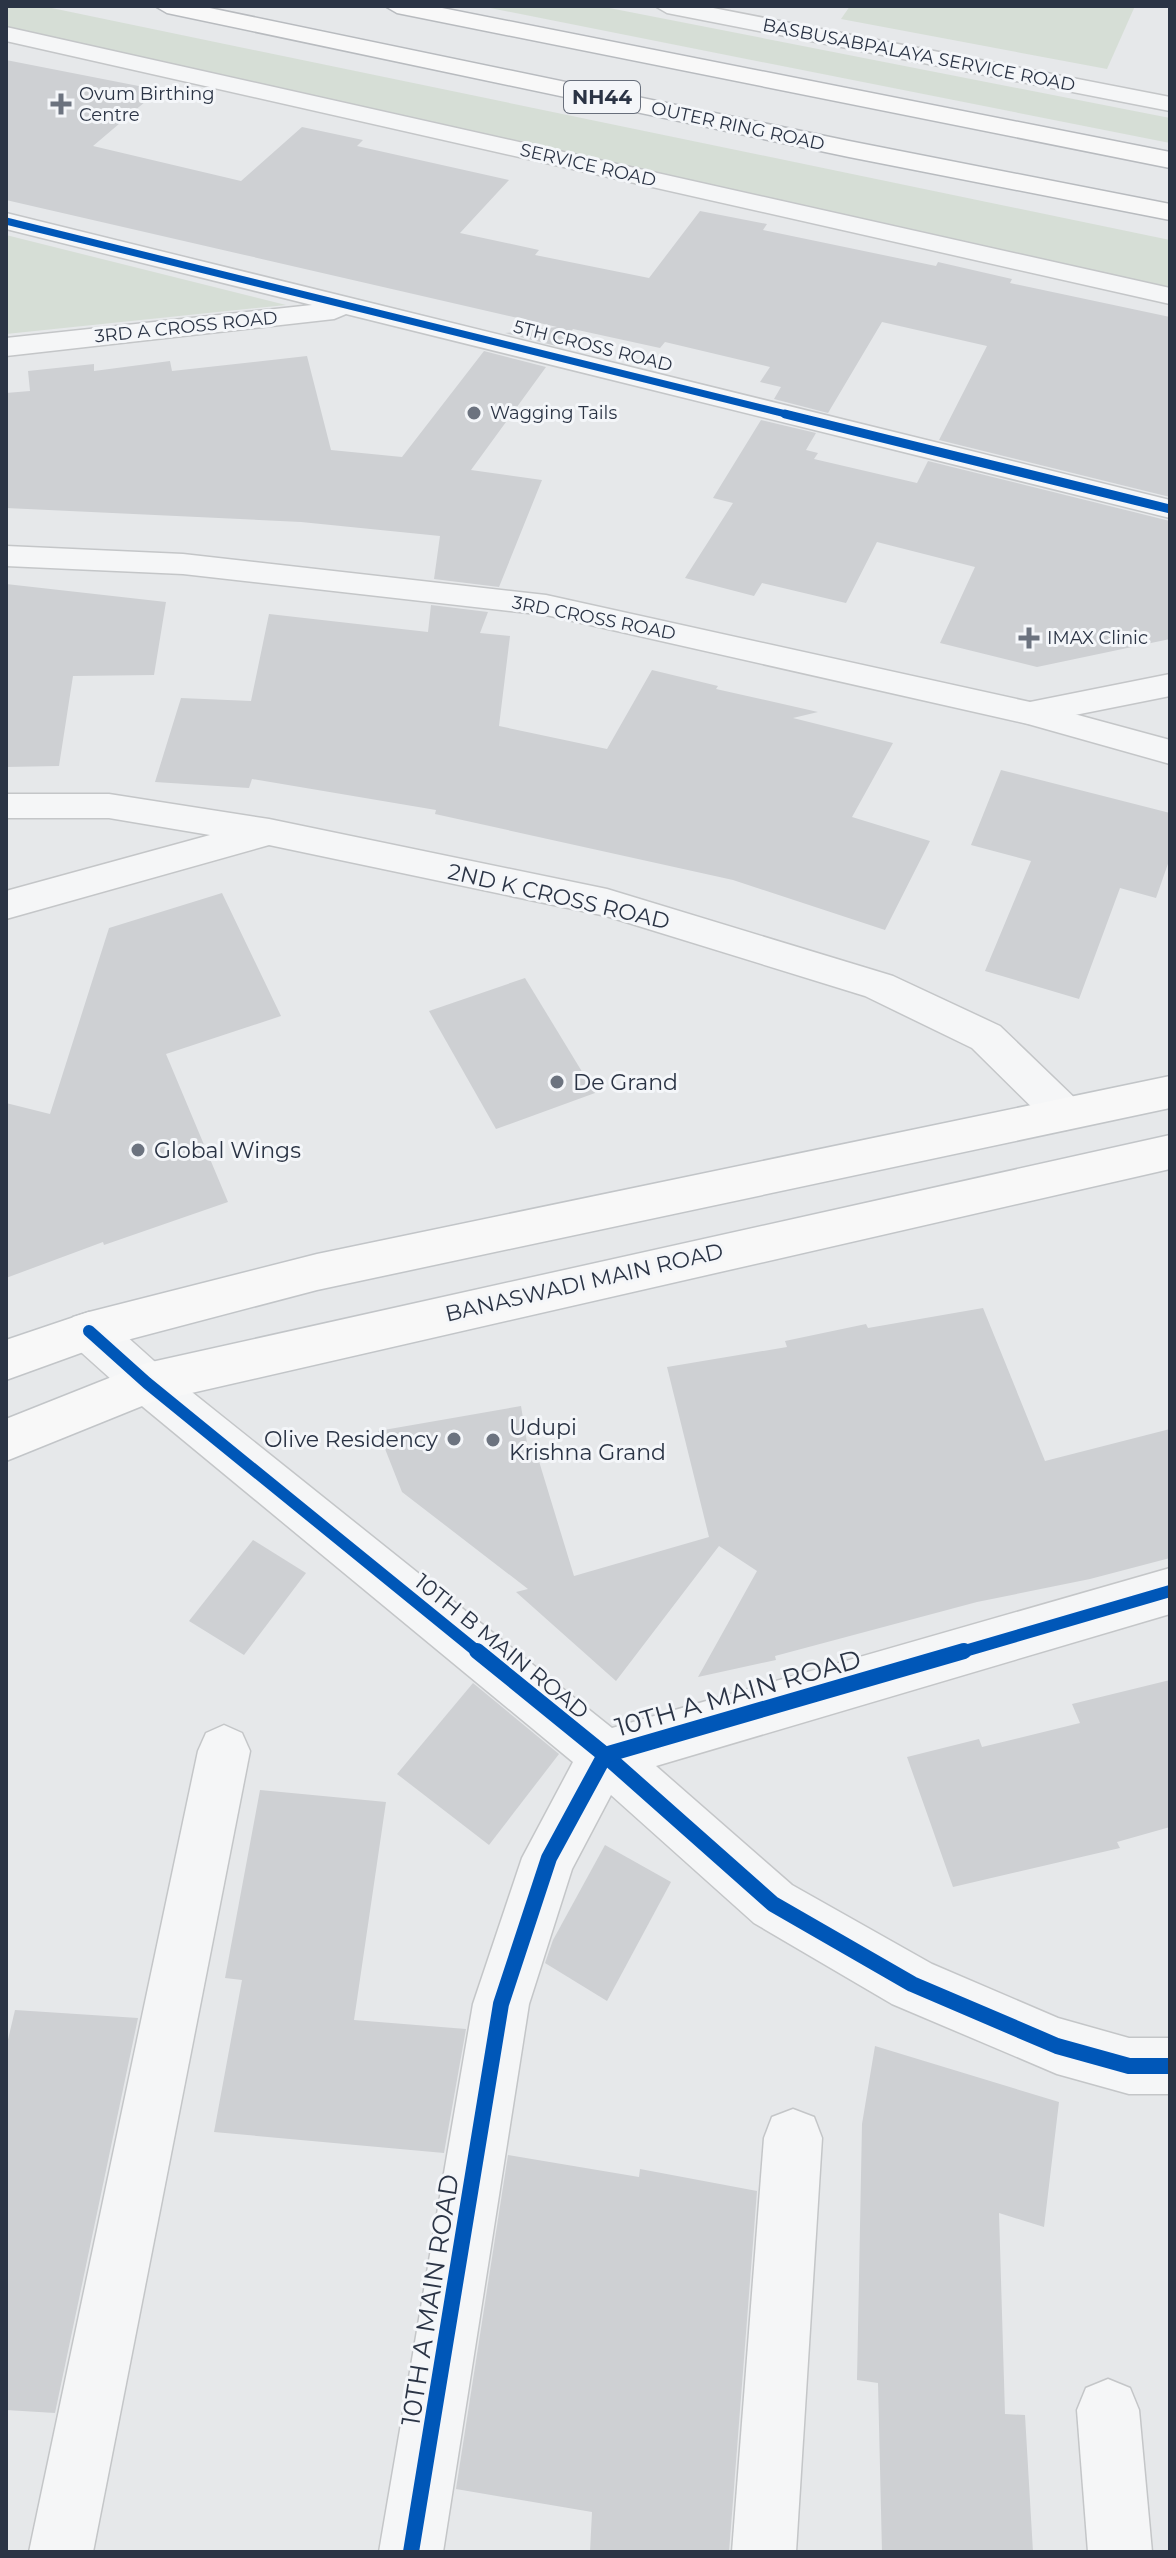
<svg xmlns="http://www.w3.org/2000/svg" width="1176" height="2558" viewBox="0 0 1176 2558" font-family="Montserrat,sans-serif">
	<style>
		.green { fill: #d6ded6 }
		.building { fill: #ced0d3 }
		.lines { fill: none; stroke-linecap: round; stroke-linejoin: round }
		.minor-casing { stroke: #c4c6c8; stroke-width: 3 }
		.tertiary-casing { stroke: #c4c6c8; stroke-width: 3 }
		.primary-casing { stroke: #c2c5c8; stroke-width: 3 }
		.trunk-casing { stroke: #b8bbbf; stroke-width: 3 }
		.minor { fill: #f5f6f7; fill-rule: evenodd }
		.tertiary { fill: #f5f6f7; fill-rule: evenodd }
		.primary { fill: #f8f8f8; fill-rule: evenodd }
		.trunk { fill: #f8f8f8; fill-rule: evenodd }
		.cycleway-far3-casing { stroke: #f4f6f9; stroke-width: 10 }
		.cycleway-far2-casing { stroke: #f4f6f9; stroke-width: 13 }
		.cycleway-far1-casing { stroke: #f4f6f9; stroke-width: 17 }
		.cycleway-casing { stroke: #f4f6f9; stroke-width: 21 }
		.cycleway-far3 { stroke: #0057b8; stroke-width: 7 }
		.cycleway-far2 { stroke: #0057b8; stroke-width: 9 }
		.cycleway-far1 { stroke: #0057b8; stroke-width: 12 }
		.cycleway { stroke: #0057b8; stroke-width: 16 }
		.poi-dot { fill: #6c737f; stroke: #f4f6f9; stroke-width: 3 }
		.labels { text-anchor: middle; stroke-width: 6; stroke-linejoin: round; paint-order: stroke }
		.far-street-label { font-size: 18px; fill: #2b3445; stroke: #f4f6f9 }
		.far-poi-label { font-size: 18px; fill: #2b3445; stroke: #f4f6f9; text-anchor: start }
		.shield { fill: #f4f6f9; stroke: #676e7b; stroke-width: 2 }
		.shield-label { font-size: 20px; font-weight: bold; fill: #2b3445 }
		.street-label { font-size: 22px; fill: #2b3445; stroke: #f4f6f9 }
		.poi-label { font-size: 22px; fill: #2b3445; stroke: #f4f6f9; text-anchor: start }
		.near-street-label { font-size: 26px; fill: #2b3445; stroke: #f4f6f9 }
	</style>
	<rect width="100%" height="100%" fill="#e6e8ea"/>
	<g class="green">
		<polygon points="6,6 42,6 1170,240 1170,288 6,32"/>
		<polygon points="480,6 599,6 1170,118 1170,143"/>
		<polygon points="850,6 1135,6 1107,69 841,19"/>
		<polygon points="6,235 286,305 6,334"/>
	</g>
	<g class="building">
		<polygon points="6,60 159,90 93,146 241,181 302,127 363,140 357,146 509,180 460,233 539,250 535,255 649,278 700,211 767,224 763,230 936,266 938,262 1012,279 1010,283 1170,317 1170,497 939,440 987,346 882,322 828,413 774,399 781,387 760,382 770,367 665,342 660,348 573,329 560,347 505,333 557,327 6,200"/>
		<polygon points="484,351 546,367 471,470 542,480 499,587 434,579 440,536 301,522 6,508 6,393 30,391 28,371 94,364 94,371 170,361 172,371 307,356 331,450 402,457"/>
		<polygon points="761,420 816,433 806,450 818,453 814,459 917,483 928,461 1170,521 1170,639 1037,667 940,643 975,567 877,542 846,603 762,583 754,596 685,578 733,503 713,498"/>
		<polygon points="6,584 166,602 154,675 73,676 59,766 6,767"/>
		<polygon points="431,605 488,612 480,633 510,636 499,726 607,749 652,670 718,686 716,689 818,712 793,718 893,743 852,817 930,841 885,930 733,880 435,814 436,810 252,779 249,788 155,782 181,698 251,701 269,614 428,632"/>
		<polygon points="1001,770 1170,813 1170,858 1156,898 1120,888 1079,999 985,971 1031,861 971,845"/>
		<polygon points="222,893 281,1016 166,1054 228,1202 104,1245 103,1242 6,1278 6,1103 50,1114 109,928"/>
		<polygon points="525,978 595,1093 496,1129 429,1011"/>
		<polygon points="983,1308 1045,1461 1170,1429 1170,1558 1090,1579 977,1602 775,1656 776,1660 698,1677 757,1571 719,1546 616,1681 516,1592 528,1589 402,1492 378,1431 521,1406 530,1461 538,1458 574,1576 709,1537 667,1367 787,1347 785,1341 866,1324 868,1328"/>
		<polygon points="253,1540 306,1573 244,1655 189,1621"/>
		<polygon points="1170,1680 1170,1827 1117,1842 1120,1848 953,1887 907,1757 979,1739 982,1747 1080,1723 1072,1704"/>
		<polygon points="473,1683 559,1754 489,1845 397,1774"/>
		<polygon points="260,1790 386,1802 354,2020 466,2029 444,2153 214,2132 242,1980 225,1978"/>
		<polygon points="605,1845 671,1882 607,2001 545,1963 553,1940"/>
		<polygon points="15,2010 138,2018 55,2413 6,2410 6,2048"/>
		<polygon points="875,2046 1059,2102 1044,2227 999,2213 1005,2414 1025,2415 1033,2552 882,2552 878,2383 857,2380 862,2124"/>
		<polygon points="508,2155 639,2177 640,2169 757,2191 729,2552 590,2552 592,2512 456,2489"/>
	</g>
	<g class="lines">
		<defs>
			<g id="minor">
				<polygon points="6,213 1170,500 1170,518 346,314 334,319 6,356 6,338 312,305 6,229"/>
				<polygon points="1170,674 1170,696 1030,724 1018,721 1013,713 1018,705 1030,702"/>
				<polygon points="6,794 109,794 269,819 607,889 893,976 1000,1026 1080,1103 1086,1114 1080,1125 1065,1130 1050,1125 972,1048 865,996 606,916 269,845 6,919 6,891 210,835 109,818 6,818"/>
				<polygon points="89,1312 105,1317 163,1369 612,1728 1170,1568 1170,1614 656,1766 792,1885 932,1964 1058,2018 1129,2038 1170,2038 1170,2094 1129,2094 1057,2074 892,2004 754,1923 611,1795 572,1869 529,2004 443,2552 379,2552 473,2004 522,1858 573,1762 131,1397 73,1345 67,1331 73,1317"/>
				<polygon points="224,1725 242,1733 250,1751 93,2552 29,2552 198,1751 206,1733"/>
				<polygon points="793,2109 814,2117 822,2138 796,2552 732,2552 764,2138 772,2117"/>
				<polygon points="1108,2379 1130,2388 1139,2410 1152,2552 1088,2552 1077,2410 1086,2388"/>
			</g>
			<g id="tertiary">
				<polygon points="655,6 703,6 1170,97 1170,111 667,13"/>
				<polygon points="6,27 1170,288 1170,304 6,41"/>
				<polygon points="6,546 183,554 546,595 1030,702 1170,740 1170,764 1028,724 546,615 183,574 6,566"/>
			</g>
			<g id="primary">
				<polygon points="1170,1076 1170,1108 317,1290 89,1350 6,1380 6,1340 89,1312 317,1254"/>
				<polygon points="1170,1135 1170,1169 152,1402 6,1461 6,1419 147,1363"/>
			</g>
			<g id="trunk">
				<polygon points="155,6 200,6 849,141 1170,204 1170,220 849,157 167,13"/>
				<polygon points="385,6 432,6 1170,152 1170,168 397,13"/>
			</g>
		</defs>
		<use href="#minor" class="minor-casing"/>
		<use href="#tertiary" class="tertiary-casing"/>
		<use href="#primary" class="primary-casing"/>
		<use href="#trunk" class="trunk-casing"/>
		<use href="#minor" class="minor"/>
		<use href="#tertiary" class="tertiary"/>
		<use href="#primary" class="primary"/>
		<use href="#trunk" class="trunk"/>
		<defs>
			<polyline id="cycleway-far3" points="6,221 794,416"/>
			<polyline id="cycleway-far2" points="785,414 1170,509"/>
			<g id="cycleway-far1">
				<polyline points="89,1331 147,1383 479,1653"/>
				<polyline points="958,1653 1170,1591"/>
			</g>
			<g id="cycleway">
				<polyline points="477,1651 605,1755 773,1904 912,1984 1057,2046 1129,2066 1170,2066"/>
				<polyline points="411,2552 501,2004 549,1858 605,1755 964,1651"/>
			</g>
		</defs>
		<use href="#cycleway-far3" class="cycleway-far3-casing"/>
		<use href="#cycleway-far2" class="cycleway-far2-casing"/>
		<use href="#cycleway-far1" class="cycleway-far1-casing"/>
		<use href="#cycleway" class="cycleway-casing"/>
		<use href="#cycleway-far3" class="cycleway-far3"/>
		<use href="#cycleway-far2" class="cycleway-far2"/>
		<use href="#cycleway-far1" class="cycleway-far1"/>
		<use href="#cycleway" class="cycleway"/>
	</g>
	<g class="poi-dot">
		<path d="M57 92h8v8h8v8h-8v8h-8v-8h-8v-8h8z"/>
		<circle cx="474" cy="413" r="8"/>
		<path d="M1025 626h8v8h8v8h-8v8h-8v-8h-8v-8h8z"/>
		<circle cx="557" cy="1082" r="8"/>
		<circle cx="138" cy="1150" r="8"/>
		<circle cx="454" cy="1439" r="8"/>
		<circle cx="493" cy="1440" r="8"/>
	</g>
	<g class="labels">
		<g class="far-street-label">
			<text transform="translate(919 55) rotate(11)" y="6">BASBUSABPALAYA SERVICE ROAD</text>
			<text transform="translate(738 126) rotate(12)" y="6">OUTER RING ROAD</text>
			<text transform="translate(588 165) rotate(13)" y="6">SERVICE ROAD</text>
			<text transform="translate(186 327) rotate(-6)" y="6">3RD A CROSS ROAD</text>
			<text transform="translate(593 346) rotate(14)" y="6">5TH CROSS ROAD</text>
			<text transform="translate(594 618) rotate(11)" y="6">3RD CROSS ROAD</text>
		</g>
		<g class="far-poi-label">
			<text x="79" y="100">Ovum Birthing<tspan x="79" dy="21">Centre</tspan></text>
			<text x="490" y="419">Wagging Tails</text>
			<text x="1047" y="644">IMAX Clinic</text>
		</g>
		<rect class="shield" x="564" y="81" width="76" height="32" rx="6"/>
		<g class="shield-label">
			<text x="602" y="104">NH44</text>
		</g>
		<g class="street-label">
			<text transform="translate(559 896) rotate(13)" y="8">2ND K CROSS ROAD</text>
			<text transform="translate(584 1282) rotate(-13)" y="8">BANASWADI MAIN ROAD</text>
			<text transform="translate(502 1646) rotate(39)" y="8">10TH B MAIN ROAD</text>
		</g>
		<g class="poi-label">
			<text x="573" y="1090">De Grand</text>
			<text x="154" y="1158">Global Wings</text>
			<text x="509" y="1435">Udupi<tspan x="509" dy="25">Krishna Grand</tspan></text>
			<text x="438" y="1447" text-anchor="end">Olive Residency</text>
		</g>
		<g class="near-street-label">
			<text transform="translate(738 1693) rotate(-16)" y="9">10TH A MAIN ROAD</text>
			<text transform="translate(430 2300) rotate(-81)" y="9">10TH A MAIN ROAD</text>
		</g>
	</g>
	<rect width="1176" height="2558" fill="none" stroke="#2b3445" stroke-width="16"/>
</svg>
